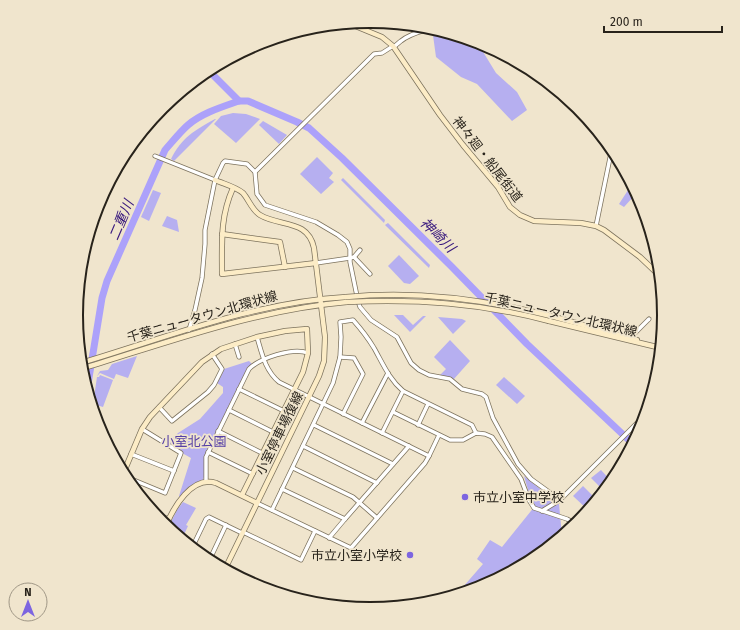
<svg xmlns="http://www.w3.org/2000/svg" width="740" height="630" viewBox="0 0 740 630" font-family="'Fira Sans','Noto Sans JP',sans-serif">
	<style>
		.green { fill: #b6aff0 }
		.lines { fill: none; stroke-linecap: round; stroke-linejoin: round }
		.river { stroke: #aca1fa; stroke-width: 7 }
		.street-casing { stroke: #7d735e; stroke-width: 5 }
		.secondary-casing { stroke: #7d735e; stroke-width: 6 }
		.street { stroke: #fff; stroke-width: 3.5 }
		.secondary { stroke: #fcecc6; stroke-width: 4.5 }
		.secondary-bridge-casing { stroke: #7d735e; stroke-width: 6; stroke-linecap: butt }
		.secondary-bridge { stroke: #fcecc6; stroke-width: 4.5 }
		.poi-dot { fill: #7d65e0; stroke: #f0e5cd; stroke-width: 1.5 }
		.labels { text-anchor: middle; stroke-width: 3.5; stroke-linejoin: round; paint-order: stroke }
		.street-label { font-size: 13px; fill: #28231b; stroke: #f0e5cd }
		.park-label { font-size: 13px; fill: #5640a6; stroke: #f0e5cd }
		.poi-label { font-size: 13px; fill: #28231b; stroke: #f0e5cd; text-anchor: start }
		.water-label { font-size: 14px; font-style: italic; fill: #37177d; stroke: #f0e5cd }
		.rim { fill: none; stroke: #28231b; stroke-width: 2 }
	</style>
	<rect width="100%" height="100%" fill="#f0e5cd"/>
	<g class="green">
		<polygon points="432,28 477,42 496,73 517,92 527,110 512,121 477,84 461,77 436,57"/>
		<polygon points="233,113 246,114 260,119 236,143 214,124 221,116"/>
		<path d="M 215,119 L 216,119 L 174,161 L 171,159 C 181,138 195,130 215,119 Z"/>
		<polygon points="263,121 287,135 279,144 259,125"/>
		<polygon points="317,157 333,173 329,178 334,182 321,194 300,174"/>
		<polygon points="343,178 385,220 384,223 341,180"/>
		<polygon points="632,184 640,200 634,196 624,207 619,204"/>
		<polygon points="153,190 161,193 149,221 141,217"/>
		<polygon points="167,216 177,220 179,232 162,226"/>
		<polygon points="388,223 430,265 429,268 385,225"/>
		<polygon points="399,255 419,276 410,284 404,283 388,266"/>
		<polygon points="394,315 403,315 413,325 423,316 426,316 410,332"/>
		<polygon points="438,317 462,319 466,321 453,334"/>
		<polygon points="450,340 470,361 453,380 448,377 439,376 446,369 434,357"/>
		<polygon points="137,356 128,378 116,374 114,379 100,373 97,376 100,371 108,370 112,364"/>
		<polygon points="249,361 252,364 249,367 206,452 204,459 204,477 203,480 197,482 180,497 179,496 191,458 182,453 181,450 168,443 178,433 200,419 223,393 223,387 217,383 224,369"/>
		<polygon points="100,375 113,380 103,407 93,404 97,377 99,377"/>
		<polygon points="504,377 525,396 517,404 496,385"/>
		<polygon points="601,470 612,482 604,491 591,478"/>
		<polygon points="524,476 559,504 562,536 533,560 482,587 456,595 483,564 477,559 490,540 502,547 535,506 531,500"/>
		<polygon points="583,486 597,500 588,510 573,496"/>
		<polygon points="183,502 196,508 186,525 188,526 182,539 168,528 177,510"/>
	</g>
	<g class="lines">
		<g class="river">
			<polyline points="208,70 239,101 248,101 297,122 309,128 342,158 452,267 527,344 633,444"/>
			<path d="M 87,390 L 102,298 L 107,281 L 165,150 C 173,141 180,132 188,125 C 202,113 222,107 239,101"/>
		</g>
		<defs>
			<g id="street">
				<path d="M 393,47 C 397,45 398,43 401,41 C 409,34 422,31 432,28"/>
				<polyline points="155,156 215,180"/>
				<polyline points="255,172 374,54 382,53 393,46"/>
				<polyline points="596,226 612,148"/>
				<polyline points="354,257 370,274"/>
				<polyline points="316,263 350,258 354,257 360,250"/>
				<polyline points="189,330 195,310 202,278 205,244 205,230 215,180 223,163 225,161 247,164 255,172 257,194 265,205 316,222 338,235 347,242 350,249 350,262 358,301 360,307 371,320 397,337 411,363 419,370 429,375 450,379 462,389 482,394 486,397 493,418 518,464 531,479 549,492 557,501"/>
				<path d="M 257,337 C 262,354 265,370 279,382 L 429,456 L 439,435"/>
				<polyline points="630,338 649,319"/>
				<polyline points="235,344 239,357"/>
				<polyline points="340,357 354,358 363,374 343,414"/>
				<polyline points="239,389 284,411"/>
				<polyline points="159,407 172,421 208,392 214,385 222,369 212,354"/>
				<polyline points="229,410 273,432"/>
				<polyline points="393,412 450,440 463,440 476,433 485,434 492,437 521,479 529,500 534,508 567,519 576,524"/>
				<polyline points="362,423 388,373"/>
				<polyline points="314,425 393,464"/>
				<polyline points="418,425 428,404"/>
				<polyline points="218,431 262,453"/>
				<polyline points="382,433 403,391"/>
				<polyline points="303,446 377,483"/>
				<polyline points="208,452 253,474"/>
				<polyline points="131,454 174,471"/>
				<polyline points="293,468 353,497 377,518"/>
				<polyline points="124,476 165,493 181,453 142,429"/>
				<path d="M 206,482 L 206,457 L 249,369 C 260,358 293,347 308,353"/>
				<polyline points="282,489 345,519 409,446"/>
				<polyline points="257,503 351,548 425,463 429,456"/>
				<path d="M 272,510 L 333,383 L 340,357 L 341,337 L 340,322 L 353,320 C 361,329 368,338 374,348 C 383,364 389,379 403,391 L 472,425 L 476,433"/>
				<polyline points="542,511 560,500 646,414"/>
				<polyline points="155,514 169,519"/>
				<polyline points="243,532 301,560 315,531"/>
				<polyline points="329,538 345,519"/>
				<polyline points="192,548 206,519 209,517 242,533"/>
				<polyline points="202,555 225,567"/>
				<polyline points="209,561 226,525"/>
			</g>
			<g id="secondary">
				<polyline points="348,23 382,37 393,46 440,115 463,145 498,187 510,207 520,215 534,221 581,223 596,226 604,230 640,257 660,276"/>
				<path d="M 215,180 C 224,184 236,187 243,193 C 249,200 252,210 260,215 C 280,227 308,219 314,248 L 325,337 L 324,361 L 319,376 L 225,569"/>
				<path d="M 233,188 C 220,217 222,242 222,274 L 316,263"/>
				<polyline points="222,234 280,242 285,267"/>
				<polyline points="551,316 637,340"/>
				<polyline points="549,321 661,348"/>
				<path d="M 81,363 C 168,337 255,302 346,297"/>
				<path d="M 81,369 C 169,342 255,310 347,302"/>
				<polyline points="123,474 142,429 150,417 202,362 221,349 257,337 285,331 307,329 308,353 303,372 242,495"/>
				<path d="M 166,526 C 173,508 192,475 216,483 L 257,503"/>
			</g>
		</defs>
		<use href="#street" class="street-casing"/>
		<use href="#secondary" class="secondary-casing"/>
		<use href="#street" class="street"/>
		<use href="#secondary" class="secondary"/>
		<defs>
			<g id="secondary-bridge">
				<path d="M 346,297 C 415,290 484,299 551,316"/>
				<path d="M 347,302 C 418,299 480,303 549,321"/>
			</g>
		</defs>
		<use href="#secondary-bridge" class="secondary-bridge-casing"/>
		<use href="#secondary-bridge" class="secondary-bridge"/>
	</g>
	<g class="poi-dot">
		<circle cx="465" cy="497" r="4"/>
		<circle cx="410" cy="555" r="4"/>
	</g>
	<g class="labels">
		<g class="street-label">
			<text transform="translate(488 159) rotate(52)" y="5">神々廻・船尾街道</text>
			<text transform="translate(561 314) rotate(13)" y="5">千葉ニュータウン北環状線</text>
			<text transform="translate(202 316) rotate(-16)" y="5">千葉ニュータウン北環状線</text>
			<text transform="translate(279 433) rotate(-64)" y="5">小室停車場復線</text>
		</g>
		<g class="park-label">
			<text x="194" y="446">小室北公園</text>
		</g>
		<g class="poi-label">
			<text x="473" y="502">市立小室中学校</text>
			<text x="402" y="560" text-anchor="end">市立小室小学校</text>
		</g>
		<g class="water-label">
			<text transform="translate(121 220) rotate(-67)" y="5">二重川</text>
			<text transform="translate(438 235) rotate(45)" y="5">神崎川</text>
		</g>
	</g>
	<path d="M0 0H740V630H0ZM83 315a287 287 0 1 1 574 0a287 287 0 1 1-574 0Z" fill="#f0e5cd" fill-rule="evenodd"/>
	<path class="rim" d="M83 315a287 287 0 1 1 574 0a287 287 0 1 1-574 0Z"/>
	<g transform="translate(28 602)"><circle r="19" fill="#f0e5cd" stroke="#a09786"/>
	<path d="M0-3L7 15L0 10L-7 15Z" fill="#7d65e0"/>
	<text y="-6" font-size="11" font-weight="bold" text-anchor="middle" fill="#28231b">N</text>
	</g>
	<path d="M604 26v6h118v-6" fill="none" stroke="#28231b" stroke-width="2"/>
	<text x="610" y="26" font-size="12" fill="#28231b" stroke="#f0e5cd" stroke-width="3" paint-order="stroke">200 m</text>
</svg>
